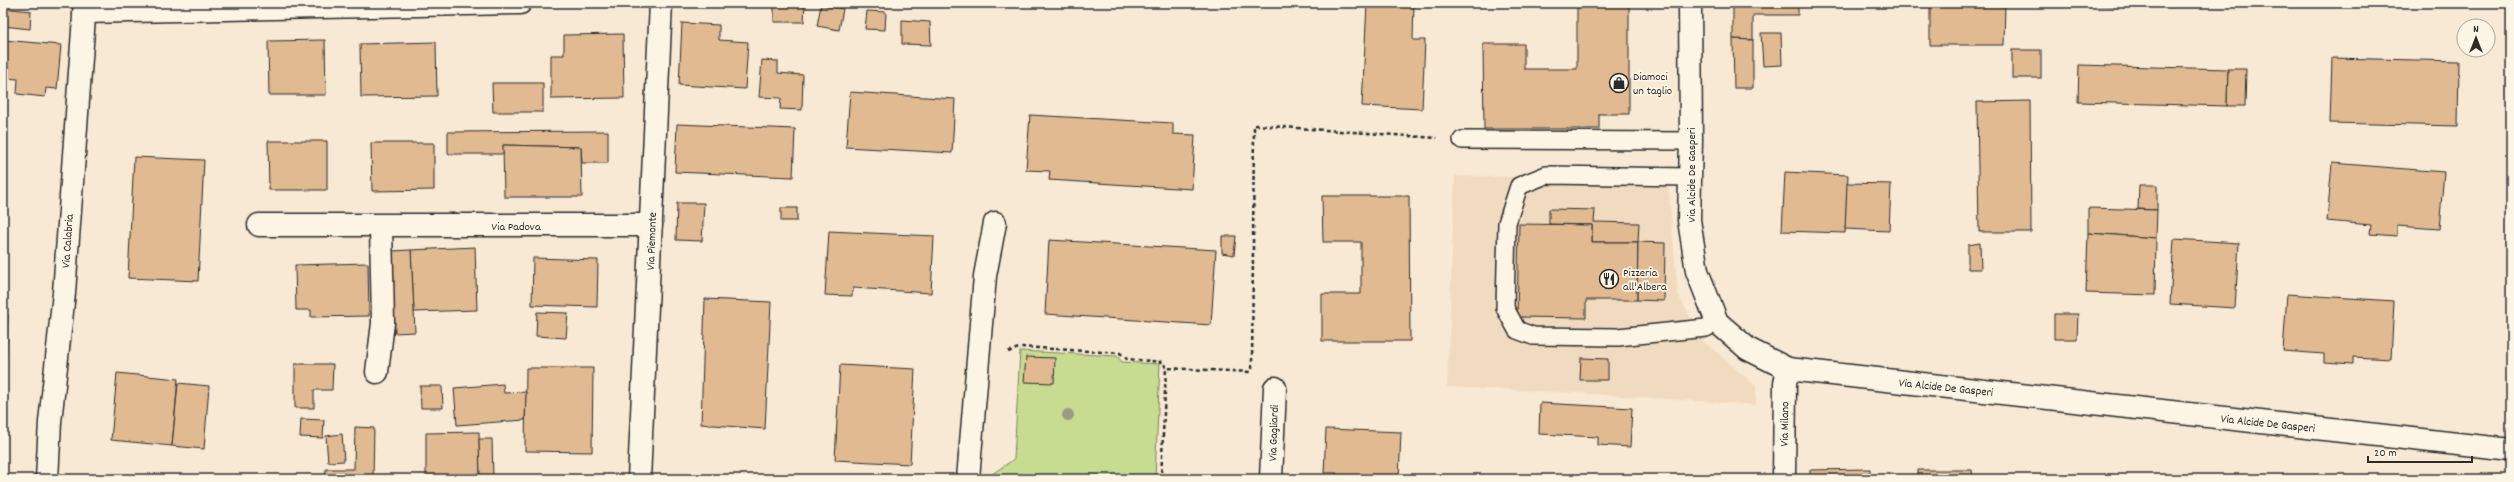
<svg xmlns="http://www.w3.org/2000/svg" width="2514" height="482" viewBox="0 0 2514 482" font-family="Dekko,sans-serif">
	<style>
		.built { fill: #f0dbc0 }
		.green { fill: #c7dc91; stroke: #79845e }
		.building { fill: #e1ba92; stroke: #2b2b2b }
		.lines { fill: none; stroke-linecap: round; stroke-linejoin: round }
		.service-casing { stroke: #2b2b2b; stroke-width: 20 }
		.minor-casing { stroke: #2b2b2b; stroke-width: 25 }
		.tertiary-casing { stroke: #2b2b2b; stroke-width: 25 }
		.path { stroke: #2b2b2b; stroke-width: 2.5; stroke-dasharray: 4 3; stroke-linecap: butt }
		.service { stroke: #fcf5e5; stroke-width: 17 }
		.minor { stroke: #fcf5e5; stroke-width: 22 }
		.tertiary { stroke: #fcf5e5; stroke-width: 22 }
		.tree { fill: #9c9985 }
		.labels { text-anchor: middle; stroke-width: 3.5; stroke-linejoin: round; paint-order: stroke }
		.poi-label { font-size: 12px; fill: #2b2b2b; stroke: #fcf5e5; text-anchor: start }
		.street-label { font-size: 12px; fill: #2b2b2b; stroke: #fcf5e5 }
	</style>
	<rect width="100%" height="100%" fill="#f7e9d4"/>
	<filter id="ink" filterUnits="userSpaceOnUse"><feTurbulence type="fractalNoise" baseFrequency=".025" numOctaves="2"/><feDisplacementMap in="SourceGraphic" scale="8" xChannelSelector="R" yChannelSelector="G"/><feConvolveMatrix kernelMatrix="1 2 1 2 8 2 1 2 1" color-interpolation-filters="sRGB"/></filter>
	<g filter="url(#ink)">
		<polygon class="built" points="1667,170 1678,294 1702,340 1756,386 1756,405 1578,393 1447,387 1455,176 1523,177"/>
		<polygon class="green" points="1020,351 1117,356 1122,362 1160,364 1155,479 985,479 1014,459"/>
		<g class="building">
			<polygon points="682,3 708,3 708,6 682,5"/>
			<polygon points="735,3 761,3 761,6"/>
			<polygon points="774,3 805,3 804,22 774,22"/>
			<polygon points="1367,3 1414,3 1413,40 1425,40 1422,109 1362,106"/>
			<polygon points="1577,3 1629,3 1629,114 1599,114 1599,129 1484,129 1483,44 1524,44 1524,69 1577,69"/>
			<polygon points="1733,3 1798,3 1798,15 1753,15 1753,40 1733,39"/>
			<polygon points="1930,3 2005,3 2004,45 1930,45"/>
			<polygon points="2083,3 2175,3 2175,7 2083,5"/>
			<polygon points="821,5 843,9 839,30 817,26"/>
			<polygon points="3,8 31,11 30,29 3,26"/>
			<polygon points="867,11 886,12 885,30 865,29"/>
			<polygon points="902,20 930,22 931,45 902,44"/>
			<polygon points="682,23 719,25 719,40 748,42 745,89 679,85"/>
			<polygon points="1761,33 1781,33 1782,65 1763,66"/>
			<polygon points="623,34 624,98 551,99 551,55 564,55 564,35"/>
			<polygon points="1733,39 1753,40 1753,88 1734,88"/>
			<polygon points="3,40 61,45 57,89 46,88 45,97 17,94 18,79 3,78"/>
			<polygon points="325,40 326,95 269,95 268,41"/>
			<polygon points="436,42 437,96 361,97 360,44"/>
			<rect x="2012" y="50" width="29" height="28"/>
			<polygon points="2332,58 2459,61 2458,126 2330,123"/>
			<polygon points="762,60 778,61 778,73 803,75 802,110 780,109 781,98 759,97"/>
			<polygon points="2079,65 2228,69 2227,106 2078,102"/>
			<polygon points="2228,69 2246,69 2245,106 2227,106"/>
			<polygon points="492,83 543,83 543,112 493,112"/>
			<polygon points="850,92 955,99 952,153 846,147"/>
			<polygon points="2030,101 2031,232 1979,232 1977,102"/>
			<polygon points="1030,115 1173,123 1173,134 1195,135 1192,189 1049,180 1050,171 1026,170"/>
			<polygon points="677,124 795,129 793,177 675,172"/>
			<polygon points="608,131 608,163 582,163 581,147 503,145 504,154 448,154 448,132"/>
			<polygon points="268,141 327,141 327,190 269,190"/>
			<polygon points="371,143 434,143 434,190 372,191"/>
			<polygon points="503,145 581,147 582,197 504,197"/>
			<polygon points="134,157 204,160 198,281 128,278"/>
			<polygon points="2332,163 2444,172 2439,229 2397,226 2397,236 2370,234 2371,225 2327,221"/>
			<polygon points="1785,172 1848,175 1845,233 1782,231"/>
			<polygon points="1847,183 1891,184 1889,231 1845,229"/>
			<polygon points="2139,185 2157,185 2157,210 2138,209"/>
			<polygon points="1322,196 1409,196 1410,341 1322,341 1322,294 1361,294 1361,242 1323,242"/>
			<polygon points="677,203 704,203 702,241 676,240"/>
			<rect x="781" y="208" width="16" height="13"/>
			<polygon points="2088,208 2157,210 2156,238 2088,233"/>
			<polygon points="1549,209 1595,210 1594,222 1639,223 1638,242 1592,242 1592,225 1549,224"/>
			<polygon points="1519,224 1592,225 1592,242 1638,242 1637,300 1586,300 1586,318 1517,317"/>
			<polygon points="829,231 934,236 931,293 853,288 852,296 825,295"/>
			<polygon points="2088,233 2156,238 2155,295 2086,293"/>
			<polygon points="1222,236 1236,236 1234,255 1222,253"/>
			<polygon points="2174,239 2239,243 2235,308 2170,304"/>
			<polygon points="1049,240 1216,250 1211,325 1045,314"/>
			<polygon points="1638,242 1665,243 1664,301 1637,300"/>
			<polygon points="1980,243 1981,269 1968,269 1968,245"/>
			<polygon points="475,247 477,310 414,312 411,250"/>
			<polygon points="411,250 415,332 395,333 392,251"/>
			<polygon points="533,258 598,260 597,307 532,305"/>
			<polygon points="368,263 369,316 311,317 311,310 296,310 295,265"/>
			<polygon points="2287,294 2394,301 2391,359 2353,357 2353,364 2324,362 2324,354 2283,351"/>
			<polygon points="705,299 771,302 765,429 701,424"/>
			<polygon points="537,312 568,313 566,338 536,336"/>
			<polygon points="3,314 8,315 5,373 3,373"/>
			<polygon points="2054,314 2078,314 2077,339 2054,339"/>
			<polygon points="1026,357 1055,358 1054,383 1024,382"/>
			<polygon points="1581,358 1608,359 1608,380 1580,380"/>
			<polygon points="295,364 333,364 332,390 314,390 314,408 295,408"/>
			<polygon points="840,365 915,369 910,464 835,460"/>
			<polygon points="526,368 593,368 592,452 525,451"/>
			<polygon points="117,373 178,379 172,446 111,440"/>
			<polygon points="178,383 209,386 204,449 172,446"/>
			<polygon points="503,384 504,393 526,392 525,420 457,425 454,388"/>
			<polygon points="420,386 442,386 443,408 421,408"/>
			<polygon points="1540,403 1632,408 1630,447 1598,445 1598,437 1539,434"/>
			<polygon points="301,419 324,420 323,438 300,437"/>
			<polygon points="355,427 374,428 373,479 325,479 326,469 354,469"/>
			<polygon points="1326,429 1401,432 1399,479 1337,479 1337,473 1324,473"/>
			<polygon points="479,432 480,479 426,479 426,433"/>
			<polygon points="342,434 344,461 328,462 326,436"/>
			<polygon points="479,439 492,439 493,479 480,479"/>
			<polygon points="1870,469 1870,479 1810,479 1810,470"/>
			<polygon points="1918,470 1972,470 1973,479 1918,479"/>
			<rect x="1676" y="478" width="62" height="1"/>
		</g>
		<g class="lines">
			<defs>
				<g id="service">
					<polyline points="1462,140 1691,141"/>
					<polyline points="1691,177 1546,175 1519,186 1507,223 1505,308 1517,330 1533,336 1618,337 1706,328 1717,322"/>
				</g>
				<g id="minor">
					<polyline points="84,12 520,3"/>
					<polyline points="259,225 651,225"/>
					<polyline points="377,372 383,323 381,226"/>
					<polyline points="47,479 50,422 64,293 85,3"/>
					<polyline points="639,479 661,3"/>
					<polyline points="968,479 985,276 995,223"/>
					<polyline points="1271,479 1275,388"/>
					<polyline points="1784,479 1785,383 1788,369"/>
				</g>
				<polyline id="tertiary" points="1690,3 1691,141 1689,220 1697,271 1717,322 1748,349 1788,369 2511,450"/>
			</defs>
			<use href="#service" class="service-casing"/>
			<use href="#minor" class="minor-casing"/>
			<use href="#tertiary" class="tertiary-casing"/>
			<g class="path">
				<polyline points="1008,352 1021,347 1120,353 1127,359 1163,362 1166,368 1251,372"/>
				<polyline points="1252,369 1254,125 1437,138"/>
				<polyline points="1161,479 1166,368"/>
			</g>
			<use href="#service" class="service"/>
			<use href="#minor" class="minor"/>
			<use href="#tertiary" class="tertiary"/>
		</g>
		<circle class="tree" cx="1068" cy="415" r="6"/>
	</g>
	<defs>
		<symbol id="shop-ring" viewBox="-11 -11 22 22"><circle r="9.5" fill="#fcf5e5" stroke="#2b2b2b" stroke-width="1.5"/><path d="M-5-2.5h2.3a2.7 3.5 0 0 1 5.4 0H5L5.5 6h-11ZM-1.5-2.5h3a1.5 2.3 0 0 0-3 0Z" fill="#2b2b2b"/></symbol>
		<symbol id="restaurant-ring" viewBox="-11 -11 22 22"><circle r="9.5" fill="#fcf5e5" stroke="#2b2b2b" stroke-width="1.5"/><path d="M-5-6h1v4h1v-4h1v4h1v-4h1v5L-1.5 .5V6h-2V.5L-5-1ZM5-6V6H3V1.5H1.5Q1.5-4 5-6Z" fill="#2b2b2b"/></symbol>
	</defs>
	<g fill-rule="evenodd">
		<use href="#shop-ring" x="1608" y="72" width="22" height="22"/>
		<use href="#restaurant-ring" x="1598" y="268" width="22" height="22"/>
	</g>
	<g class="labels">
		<g class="poi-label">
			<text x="1633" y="80">Diamoci<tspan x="1633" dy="14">un taglio</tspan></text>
			<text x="1623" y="276">Pizzeria<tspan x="1623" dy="14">all'Albera</tspan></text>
		</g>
		<g class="street-label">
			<text transform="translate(1691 175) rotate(-90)" y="4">Via Alcide De Gasperi</text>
			<text x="516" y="230">Via Padova</text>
			<text transform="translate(67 241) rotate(-86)" y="4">Via Calabria</text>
			<text transform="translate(651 241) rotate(-88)" y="4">Via Piemonte</text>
			<text transform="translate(1946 387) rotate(6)" y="4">Via Alcide De Gasperi</text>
			<text transform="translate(2268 423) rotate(6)" y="4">Via Alcide De Gasperi</text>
			<text transform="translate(1784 424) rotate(-89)" y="4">Via Milano</text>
			<text transform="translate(1273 433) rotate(-88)" y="4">Via Gagliardi</text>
		</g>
	</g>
	<rect width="2514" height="482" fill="none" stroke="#fcf5e5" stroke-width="16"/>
	<rect x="8" y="8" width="2498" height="466" fill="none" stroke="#2b2b2b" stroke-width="1.5" filter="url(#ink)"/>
	<g transform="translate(2476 38)"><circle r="19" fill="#fcf5e5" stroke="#a8a49b"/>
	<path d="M0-3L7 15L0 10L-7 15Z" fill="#2b2b2b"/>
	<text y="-6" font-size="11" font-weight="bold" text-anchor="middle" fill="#2b2b2b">N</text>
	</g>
	<path d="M2368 456v6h104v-6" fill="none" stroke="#2b2b2b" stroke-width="2"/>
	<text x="2374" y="456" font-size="12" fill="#2b2b2b" stroke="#fcf5e5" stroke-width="3" paint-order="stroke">20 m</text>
</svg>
